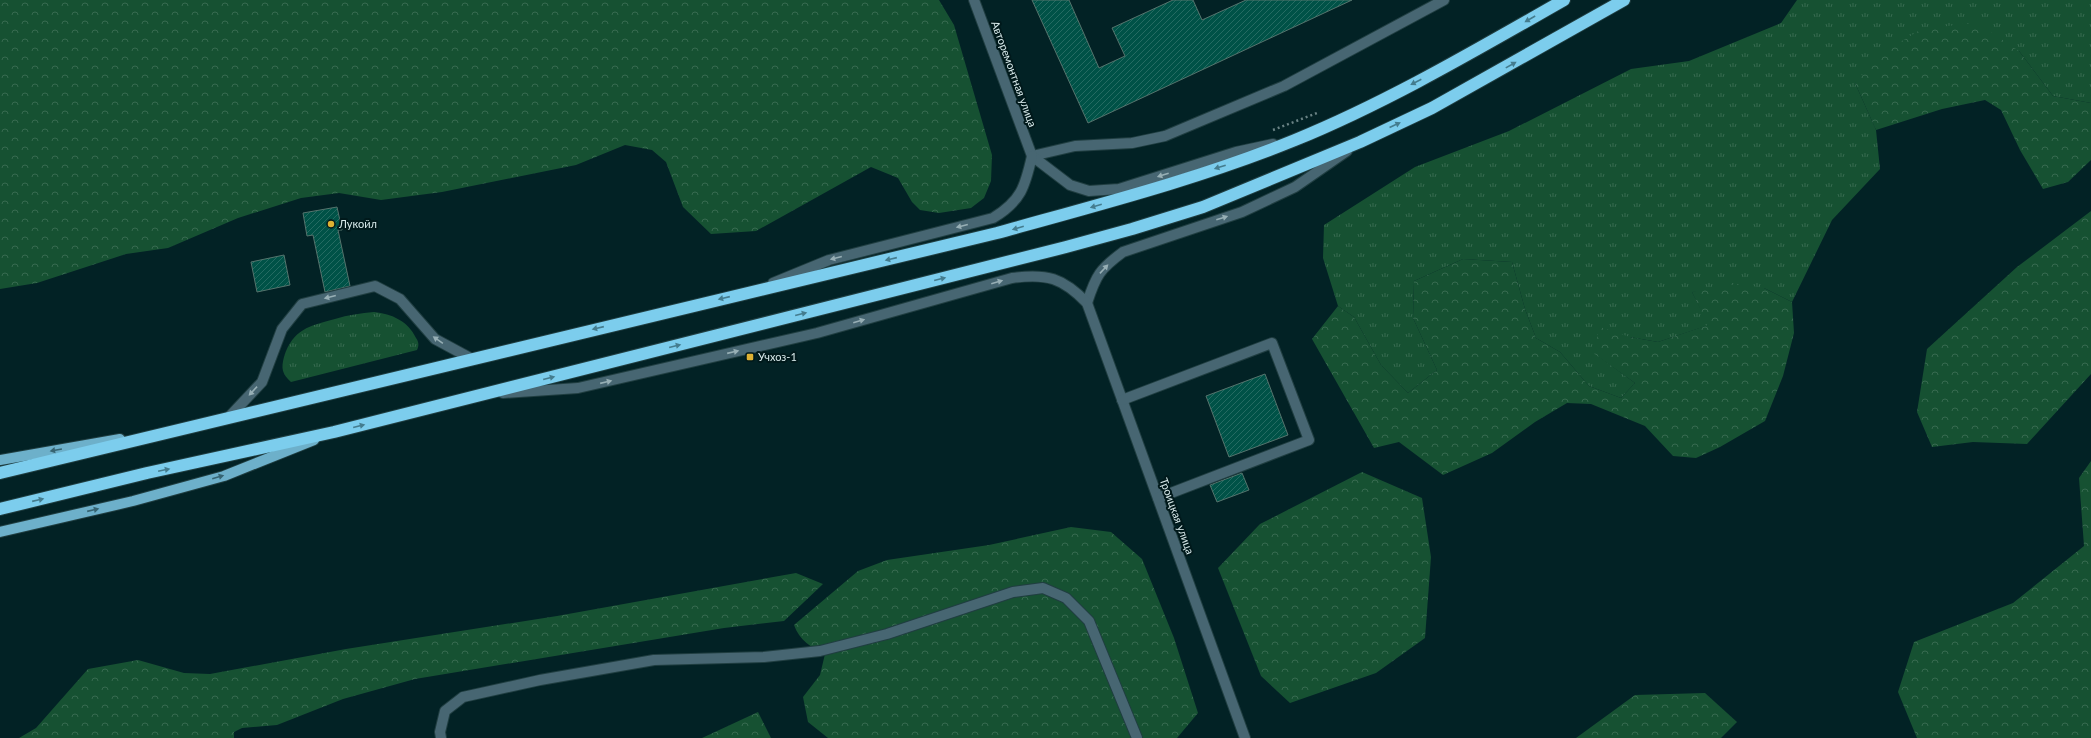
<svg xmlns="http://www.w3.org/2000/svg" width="2091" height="738" viewBox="0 0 2091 738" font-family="Lato,sans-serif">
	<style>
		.grass { fill: url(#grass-tufts) }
		.forest { fill: url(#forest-crowns) }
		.building { fill: url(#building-hatch); stroke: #55746d }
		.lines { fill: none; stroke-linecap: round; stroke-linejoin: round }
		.minor-casing { stroke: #203e41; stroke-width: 12 }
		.major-casing { stroke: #203e41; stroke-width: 12 }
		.highway-casing { stroke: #203e41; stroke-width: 14 }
		.path { stroke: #6a8385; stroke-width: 2.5; stroke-dasharray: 2 3; stroke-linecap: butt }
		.minor { stroke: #476672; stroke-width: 10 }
		.major { stroke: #6db0ca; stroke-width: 10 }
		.highway { stroke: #7ccded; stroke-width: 12 }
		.oneway { fill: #447c8e }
		.oneway2 { fill: #97afb5 }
		.oneway3 { fill: #366472 }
		.poi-dot { fill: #deb133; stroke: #00191b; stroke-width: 1.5 }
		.labels { text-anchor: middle; stroke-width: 4; stroke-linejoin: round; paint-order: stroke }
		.street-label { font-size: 11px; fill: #d9ebec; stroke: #00191b }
		.poi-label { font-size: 11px; fill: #d9ebec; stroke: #00191b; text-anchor: start }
	</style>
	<defs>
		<pattern id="grass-tufts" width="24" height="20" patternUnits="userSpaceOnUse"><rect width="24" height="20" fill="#165132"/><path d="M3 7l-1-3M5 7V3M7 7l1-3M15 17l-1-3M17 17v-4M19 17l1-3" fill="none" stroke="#376a50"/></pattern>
		<pattern id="forest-crowns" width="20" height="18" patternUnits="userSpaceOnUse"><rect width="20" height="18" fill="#165132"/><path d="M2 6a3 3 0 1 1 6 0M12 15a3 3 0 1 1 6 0" fill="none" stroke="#376a50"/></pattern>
		<pattern id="building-hatch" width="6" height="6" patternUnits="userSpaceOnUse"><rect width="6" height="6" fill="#005247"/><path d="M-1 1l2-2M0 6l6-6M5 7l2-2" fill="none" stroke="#256b62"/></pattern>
	</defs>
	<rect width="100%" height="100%" fill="#022225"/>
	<g class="grass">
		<polygon points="1797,0 2091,0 2091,103 2053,96 2019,51 1855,83 1876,130 1880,169 1832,220 1792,302 1764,288 1692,292 1709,325 1658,342 1630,337 1594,353 1635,383 1621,398 1589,386 1560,352 1536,338 1525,309 1512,262 1463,259 1414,281 1413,318 1437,370 1408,393 1381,365 1354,317 1338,306 1323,258 1324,225 1415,167 1509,131 1631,69 1689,61 1781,23"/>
		<path d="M 374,312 C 392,314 408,321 416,338 C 419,342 419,346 417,350 L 291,382 C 282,374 281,368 284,357 C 293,329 309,326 335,319 C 348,315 361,313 374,312 Z"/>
	</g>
	<g class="forest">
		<polygon points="0,0 939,0 954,25 992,155 991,181 984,198 971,208 939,213 920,210 912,202 898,178 871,167 756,231 711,234 683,207 666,162 652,150 625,145 576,165 442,192 381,200 339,193 301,198 238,218 168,248 126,254 37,283 0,289"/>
		<polygon points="1976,22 2019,51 2053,96 2091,103 2091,160 2068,182 2043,189 2020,150 2001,110 1985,100 1942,109 1876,130 1855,83 1879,55 1920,30"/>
		<polygon points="2091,211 2091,374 2027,444 1973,442 1932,447 1917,412 1927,349 2017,267"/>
		<polygon points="1463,259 1512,262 1525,309 1536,338 1560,352 1589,386 1621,398 1635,383 1593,353 1600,327 1630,337 1658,342 1708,325 1692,292 1731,283 1764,288 1792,302 1794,333 1783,376 1765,421 1720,447 1696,458 1673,456 1645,426 1591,404 1567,403 1535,422 1492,453 1443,475 1399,442 1374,448 1312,339 1338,306 1354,317 1381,365 1408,393 1437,370 1413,318 1414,281"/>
		<polygon points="2091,461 2091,738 1917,738 1898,692 1914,642 2013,603 2084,546 2079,478"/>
		<polygon points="1362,472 1422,498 1431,557 1425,638 1376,673 1290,703 1261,676 1218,568 1260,524"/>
		<path d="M 1071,527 L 1111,532 L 1142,559 L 1174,638 L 1198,713 L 1177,738 L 828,738 L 808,722 L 803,697 L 820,675 L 825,654 C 812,648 799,640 794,625 L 858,571 L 887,560 L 989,545 Z"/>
		<polygon points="796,573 823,584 784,621 724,628 415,679 343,699 277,725 242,728 234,732 234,738 19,738 36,728 88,669 138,660 184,673 210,674 346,649 557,616"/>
		<polygon points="1705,693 1737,722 1721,738 1576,738 1635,695"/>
		<polygon points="758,712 771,738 702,738"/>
	</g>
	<g class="building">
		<polygon points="1032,0 1069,0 1099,68 1125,56 1112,28 1173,0 1193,0 1202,20 1246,0 1352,0 1088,123"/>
		<polygon points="337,207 342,230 338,230 350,286 325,292 313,235 307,236 303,213"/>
		<polygon points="284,255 290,285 257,292 251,262"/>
		<polygon points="1265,374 1288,435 1229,457 1206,396"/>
		<polygon points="1242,473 1249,490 1217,502 1210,485"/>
	</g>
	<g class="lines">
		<defs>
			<g id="minor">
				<polyline points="974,0 1032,156"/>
				<polyline points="1032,156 1075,146 1132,143 1165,136 1284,86 1444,0"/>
				<polyline points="1032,156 1070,185 1089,191 1119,189 1236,152 1273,144"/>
				<path d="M 773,283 L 829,260 L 993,218 C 1021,201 1025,187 1032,156"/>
				<path d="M 1087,303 C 1096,275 1100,269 1123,252 L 1242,212 L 1295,187 L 1347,151"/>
				<path d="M 503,393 L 578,388 L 817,333 L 1012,278 C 1047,273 1063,278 1087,303 L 1245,738"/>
				<polyline points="1122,400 1272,343 1309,440 1158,498"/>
				<polyline points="229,417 262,382 282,329 302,304 375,286 400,299 435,339 472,359"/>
				<polyline points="441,738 440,732 445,711 463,697 540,680 654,660 764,657 820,651 887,634 1013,592 1043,588 1066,598 1089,621 1137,738"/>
			</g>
			<g id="major">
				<polyline points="0,460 120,439"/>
				<polyline points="0,532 133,501 224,476 314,440"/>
			</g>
			<g id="highway">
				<path d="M 0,473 L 997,233 C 1097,205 1199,179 1295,140 C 1388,102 1476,50 1564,0"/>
				<polyline points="0,509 147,473 334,432 1066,247 1132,229 1203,207 1360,142 1432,108 1624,0"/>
			</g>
		</defs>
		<use href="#minor" class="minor-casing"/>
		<use href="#major" class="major-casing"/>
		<use href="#highway" class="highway-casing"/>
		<polyline class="path" points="1273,130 1317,113"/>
		<use href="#minor" class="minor"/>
		<use href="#major" class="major"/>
		<use href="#highway" class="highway"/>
	</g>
	<defs><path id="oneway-solid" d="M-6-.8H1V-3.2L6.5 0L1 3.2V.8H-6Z"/></defs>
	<g class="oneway">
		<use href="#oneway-solid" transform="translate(1530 19) rotate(150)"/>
		<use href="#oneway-solid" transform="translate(1511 65) rotate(-29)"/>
		<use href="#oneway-solid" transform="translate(1416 82) rotate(153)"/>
		<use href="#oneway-solid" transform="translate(1395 125) rotate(-25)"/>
		<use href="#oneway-solid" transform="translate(1220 167) rotate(162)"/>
		<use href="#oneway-solid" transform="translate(1096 206) rotate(164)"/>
		<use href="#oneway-solid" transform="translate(1018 228) rotate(164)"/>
		<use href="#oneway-solid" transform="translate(891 259) rotate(167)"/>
		<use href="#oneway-solid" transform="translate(940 279) rotate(-14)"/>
		<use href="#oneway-solid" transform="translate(724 298) rotate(167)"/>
		<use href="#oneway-solid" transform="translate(801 314) rotate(-14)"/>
		<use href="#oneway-solid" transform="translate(598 328) rotate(167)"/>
		<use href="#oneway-solid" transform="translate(675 346) rotate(-14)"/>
		<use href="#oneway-solid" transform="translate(549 378) rotate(-14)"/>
		<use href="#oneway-solid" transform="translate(359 426) rotate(-14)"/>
		<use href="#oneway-solid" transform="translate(164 470) rotate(-12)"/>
		<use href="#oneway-solid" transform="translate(38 500) rotate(-13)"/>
	</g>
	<g class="oneway2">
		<use href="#oneway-solid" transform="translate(1163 175) rotate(162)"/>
		<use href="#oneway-solid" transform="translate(1222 218) rotate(-18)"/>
		<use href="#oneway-solid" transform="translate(962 226) rotate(166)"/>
		<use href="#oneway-solid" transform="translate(836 258) rotate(166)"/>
		<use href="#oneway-solid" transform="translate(1104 269) rotate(-47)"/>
		<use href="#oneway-solid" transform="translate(997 282) rotate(-16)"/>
		<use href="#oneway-solid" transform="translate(330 297) rotate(166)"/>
		<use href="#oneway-solid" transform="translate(859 321) rotate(-16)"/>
		<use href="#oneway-solid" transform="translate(438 340) rotate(-145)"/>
		<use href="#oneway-solid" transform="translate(733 352) rotate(-13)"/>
		<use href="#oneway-solid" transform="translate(606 382) rotate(-13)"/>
		<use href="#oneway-solid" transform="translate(253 391) rotate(133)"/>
	</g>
	<g class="oneway3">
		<use href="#oneway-solid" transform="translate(56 450) rotate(170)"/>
		<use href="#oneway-solid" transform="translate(218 477) rotate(-16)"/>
		<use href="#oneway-solid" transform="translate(93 510) rotate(-13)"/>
	</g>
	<g class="poi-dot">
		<circle cx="331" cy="224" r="4"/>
		<rect x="746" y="353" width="8" height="8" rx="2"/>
	</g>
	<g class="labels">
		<g class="street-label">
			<text transform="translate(1014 74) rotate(70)" y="4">Авторемонтная улица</text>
			<text transform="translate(1177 516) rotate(70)" y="4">Троицкая улица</text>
		</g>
		<g class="poi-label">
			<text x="339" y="228">Лукойл</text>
			<text x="758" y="361">Учхоз-1</text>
		</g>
	</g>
</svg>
